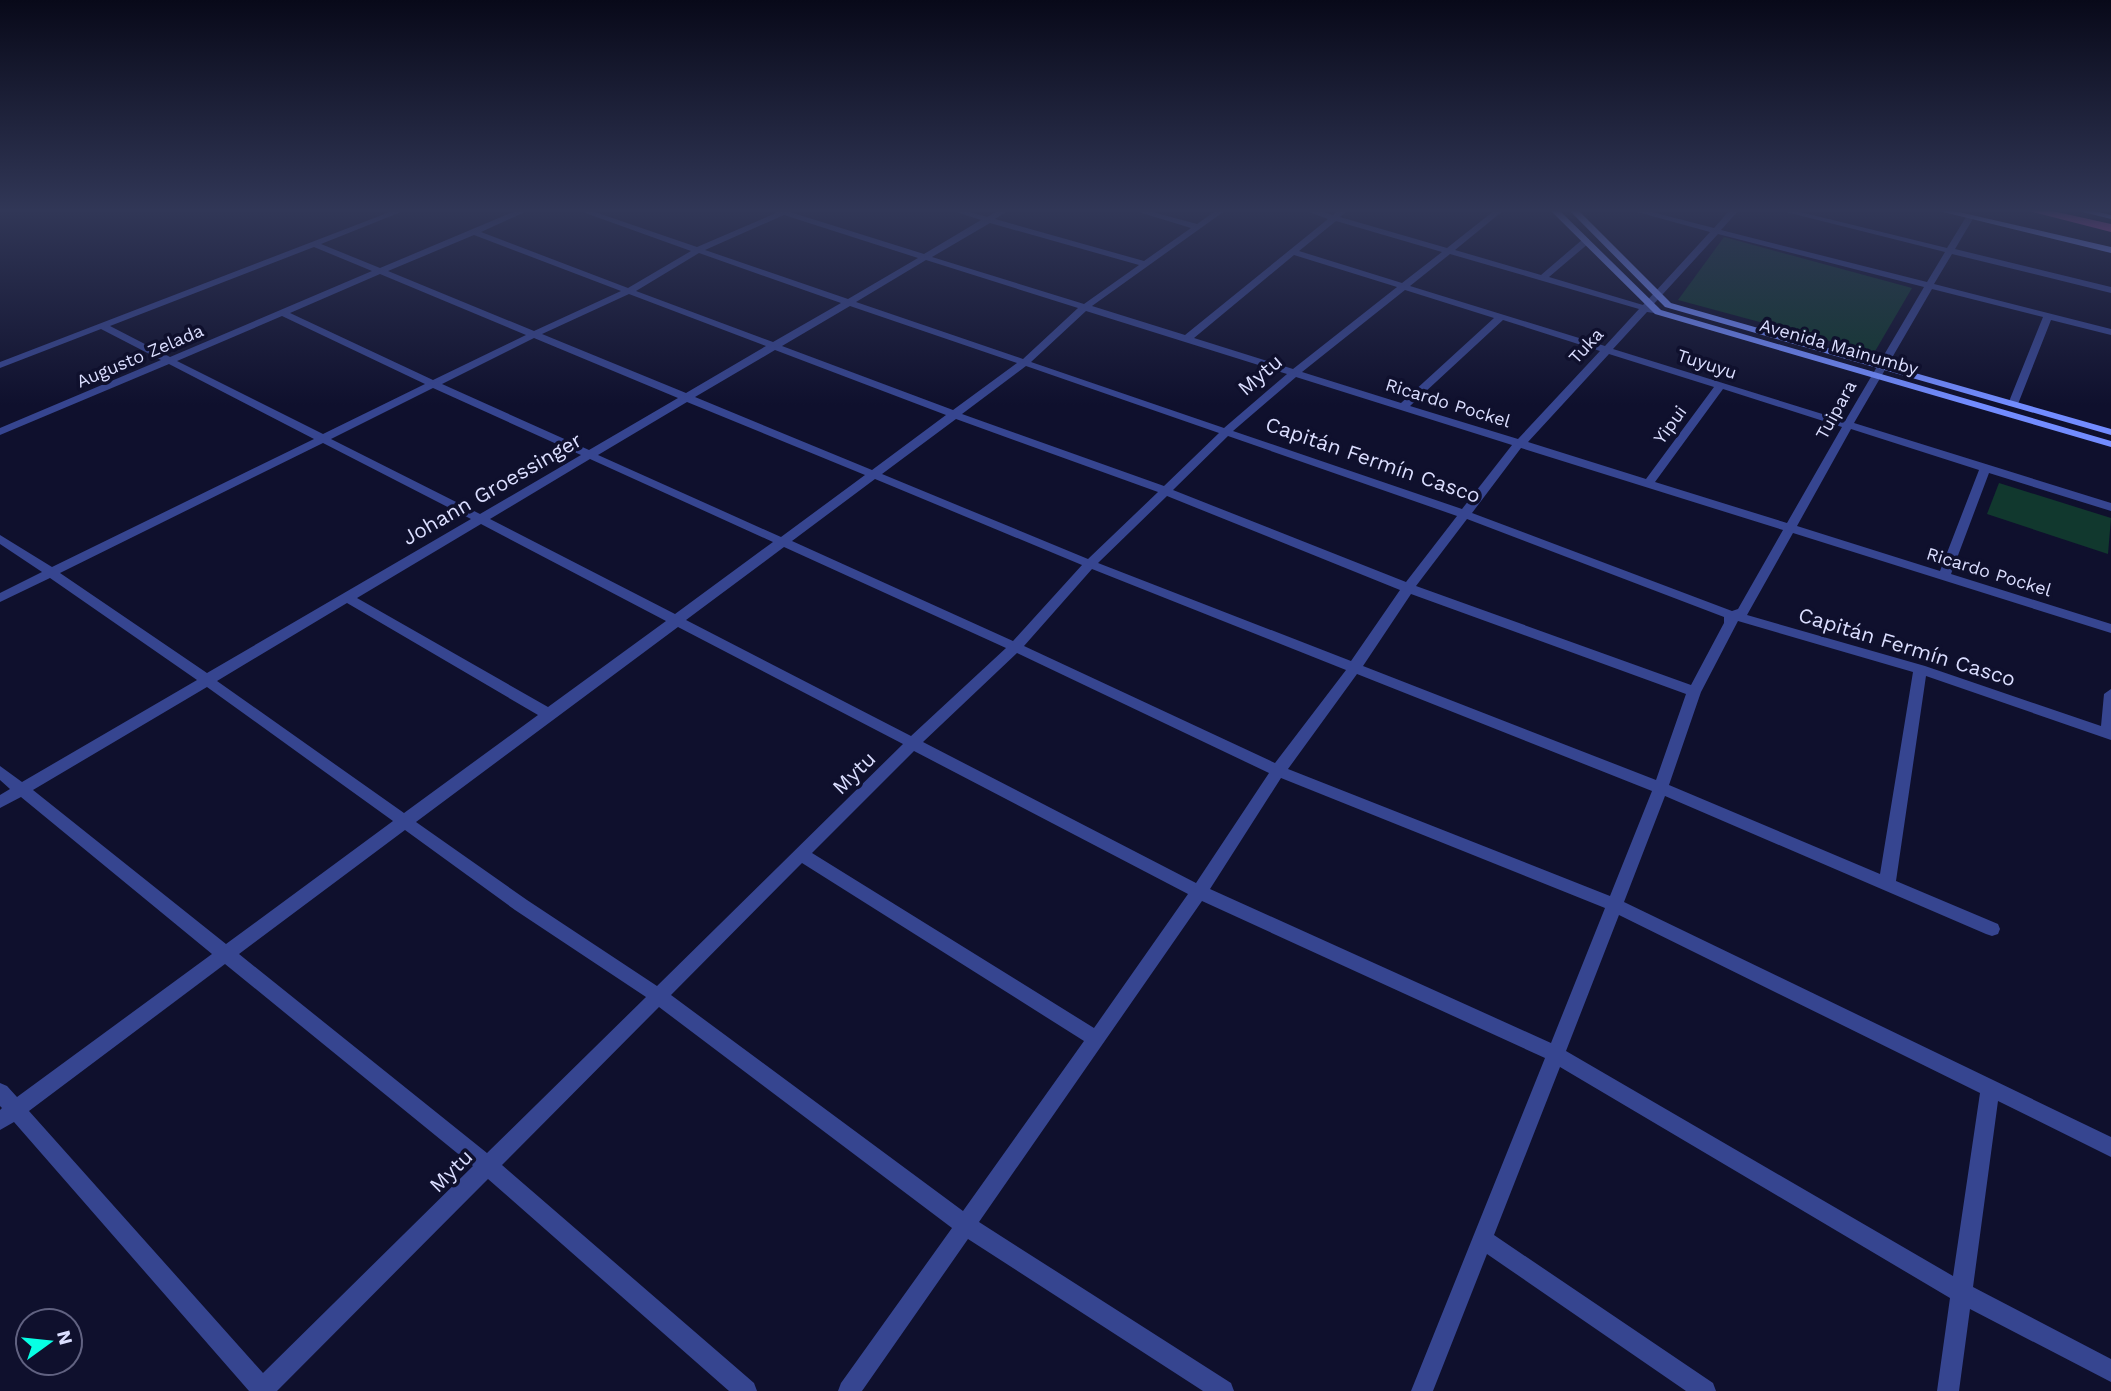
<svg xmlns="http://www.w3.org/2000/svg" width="2111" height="1391" viewBox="0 0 2111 1391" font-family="'Work Sans',sans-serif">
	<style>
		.green { fill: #11382e }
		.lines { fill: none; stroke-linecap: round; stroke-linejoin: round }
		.street { fill: #364590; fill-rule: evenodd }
		.secondary { fill: #728cff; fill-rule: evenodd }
		.highway { fill: #ff56ca; fill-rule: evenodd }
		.labels { text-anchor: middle; stroke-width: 7; stroke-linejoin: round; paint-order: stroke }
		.far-street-label { font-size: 18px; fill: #dbdeff; stroke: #0f102d }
		.street-label { font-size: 21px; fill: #dbdeff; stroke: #0f102d }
	</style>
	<rect width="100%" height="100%" fill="#0f102d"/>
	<g class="green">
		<polygon points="1724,237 1912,288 1874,353 1678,300"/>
		<polygon points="1999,483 2111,518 2108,554 1987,514"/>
	</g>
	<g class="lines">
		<path class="street" d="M 395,210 L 406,210 L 321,244 L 380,268 L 518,210 L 529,210 L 481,232 L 628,288 L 691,251 L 577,210 L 589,210 L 697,247 L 776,213 L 771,210 L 790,210 L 790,212 L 924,254 L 981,220 L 950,210 L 963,210 L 987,217 L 999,210 L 1009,210 L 995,219 L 1144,261 L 1191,228 L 1132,210 L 1145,210 L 1197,224 L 1217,210 L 1226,210 L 1092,306 L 1185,335 L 1328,219 L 1303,210 L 1316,210 L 1333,215 L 1339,210 L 1348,210 L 1340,217 L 1447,248 L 1495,210 L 1504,210 L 1455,250 L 1541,275 L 1583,239 L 1589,239 L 1589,243 L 1549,277 L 1643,305 L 1710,232 L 1630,210 L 1644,210 L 1714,228 L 1730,210 L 1739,210 L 1721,230 L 1927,282 L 1945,252 L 1778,210 L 1792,210 L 1947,248 L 1966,217 L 1970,215 L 1974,217 L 1955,249 L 2111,287 L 2111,293 L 1952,254 L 1934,284 L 2111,329 L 2111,335 L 2051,320 L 2018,404 L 2017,406 L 2009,406 L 2008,404 L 2043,317 L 1932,289 L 1854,423 L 2111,503 L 2111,511 L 1989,473 L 1951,574 L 2111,624 L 2111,633 L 1793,533 L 1747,615 L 1925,666 L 2101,726 L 2104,694 L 2111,689 L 2111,740 L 1926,676 L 1896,881 L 1998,924 L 2000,929 L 1998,934 L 1992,936 L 1986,934 L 1665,796 L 1624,902 L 2111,1137 L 2111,1157 L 1998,1101 L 1973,1287 L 2111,1359 L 2111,1382 L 1970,1309 L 1959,1391 L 1937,1391 L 1950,1298 L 1560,1067 L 1494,1235 L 1713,1383 L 1716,1391 L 1686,1391 L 1487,1254 L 1433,1391 L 1411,1391 L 1545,1058 L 1202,901 L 979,1222 L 1231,1383 L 1234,1391 L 1203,1391 L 968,1239 L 862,1391 L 838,1391 L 841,1383 L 952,1228 L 659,1007 L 502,1165 L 754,1383 L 757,1391 L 729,1391 L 488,1179 L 277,1391 L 249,1391 L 14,1122 L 0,1130 L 0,1110 L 2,1108 L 0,1106 L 0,1083 L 7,1086 L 17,1097 L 212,954 L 21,797 L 0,808 L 0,795 L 10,789 L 0,780 L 0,766 L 22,782 L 197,680 L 50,578 L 0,602 L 0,593 L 42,572 L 0,544 L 0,535 L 52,567 L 314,439 L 169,364 L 0,435 L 0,428 L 161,360 L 101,329 L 0,368 L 0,362 ZM 784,215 L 918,258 L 848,299 L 705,250 ZM 1336,221 L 1442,252 L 1402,283 L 1299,251 ZM 990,223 L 1139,265 L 1084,304 L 932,257 ZM 1718,234 L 1924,287 L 1845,421 L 1613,349 L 1647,312 L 1661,314 L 1661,310 L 1651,307 ZM 474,235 L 621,291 L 534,331 L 388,271 ZM 314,247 L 372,271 L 170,357 L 110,326 ZM 699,253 L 841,303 L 773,342 L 636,291 ZM 1450,254 L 1639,309 L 1605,346 L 1410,286 ZM 1294,255 L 1397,287 L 1293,369 L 1194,338 ZM 926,260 L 1078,308 L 1023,359 L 856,302 ZM 380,274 L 526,335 L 433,380 L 290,313 ZM 1405,290 L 1494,318 L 1401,403 L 1302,372 ZM 629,294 L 766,346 L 686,393 L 542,334 ZM 850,306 L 1017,363 L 953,410 L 782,346 ZM 1086,311 L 1287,374 L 1224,428 L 1031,362 ZM 282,316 L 425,384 L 323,434 L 177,361 ZM 1503,320 L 1600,351 L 1518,439 L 1410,406 ZM 534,338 L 678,398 L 589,450 L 442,384 ZM 775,350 L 946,415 L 872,470 L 695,397 ZM 1609,354 L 1714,387 L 1646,479 L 1528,442 ZM 1026,366 L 1219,433 L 1164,486 L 962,414 ZM 1296,377 L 1512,445 L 1462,509 L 1233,431 ZM 433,388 L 581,455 L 480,514 L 331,439 ZM 1723,389 L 1842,427 L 1787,523 L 1655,482 ZM 687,402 L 865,475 L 781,537 L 598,455 ZM 956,419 L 1158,492 L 1088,559 L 882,474 ZM 1851,429 L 1979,470 L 1940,571 L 1797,526 ZM 1228,436 L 1457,516 L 1406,582 L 1173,490 ZM 323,443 L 471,519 L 207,673 L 60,573 ZM 1521,448 L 1783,530 L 1738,609 L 1732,611 L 1472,513 ZM 590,459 L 773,542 L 675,614 L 490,519 ZM 875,479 L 1082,565 L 1013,641 L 792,541 ZM 1167,496 L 1400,590 L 1351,661 L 1098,563 ZM 1467,519 L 1724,617 L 1724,623 L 1691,685 L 1416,586 ZM 481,524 L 666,621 L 548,707 L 357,598 ZM 784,547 L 1006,648 L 911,736 L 686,620 ZM 1092,569 L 1346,670 L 1275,763 L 1024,646 ZM 1411,594 L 1686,694 L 1656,780 L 1363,666 ZM 347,603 L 538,715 L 404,813 L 217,681 ZM 1738,621 L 1913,672 L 1880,874 L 1669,785 L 1701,692 ZM 678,627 L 903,744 L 657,986 L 527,900 L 416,822 ZM 1017,653 L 1269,773 L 1196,883 L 923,742 ZM 1357,674 L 1652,791 L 1610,896 L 1288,769 ZM 207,687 L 393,821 L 226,944 L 33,790 ZM 914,751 L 1188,894 L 1094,1028 L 812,853 ZM 1281,778 L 1605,908 L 1551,1043 L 1210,889 ZM 405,830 L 515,910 L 646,997 L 487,1153 L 239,954 ZM 802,863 L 1084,1041 L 963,1211 L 671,995 ZM 1619,915 L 1980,1093 L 1953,1276 L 1566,1051 ZM 225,964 L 473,1166 L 263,1373 L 29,1111 Z"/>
		<g class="secondary">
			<polygon points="1550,210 1559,210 1661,310 2111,441 2111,447 1655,314"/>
			<polygon points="1569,210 1578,210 1671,303 2111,429 2111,435 1665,307"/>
			<polygon points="1935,210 1950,210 2111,247 2111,253"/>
			<polygon points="2075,210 2090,210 2111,215 2111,219"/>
		</g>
		<polygon class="highway" points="2025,210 2048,210 2111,224 2111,232"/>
	</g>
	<linearGradient id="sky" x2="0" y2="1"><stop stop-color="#080919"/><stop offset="0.52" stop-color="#313757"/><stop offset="1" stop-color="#313757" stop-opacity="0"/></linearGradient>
	<rect width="2111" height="405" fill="url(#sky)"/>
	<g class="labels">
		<g class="far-street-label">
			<text transform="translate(1586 346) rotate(-47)" y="6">Tuka</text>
			<text transform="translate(1839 347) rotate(16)" y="6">Avenida Mainumby</text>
			<text transform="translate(140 356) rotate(-23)" y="6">Augusto Zelada</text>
			<text transform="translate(1707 364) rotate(18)" y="6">Tuyuyu</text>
			<text transform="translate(1448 403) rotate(17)" y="6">Ricardo Pockel</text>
			<text transform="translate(1836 410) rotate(-61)" y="6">Tuipara</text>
			<text transform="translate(1670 425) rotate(-54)" y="6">Yipui</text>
			<text transform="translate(1989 572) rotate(17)" y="6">Ricardo Pockel</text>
		</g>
		<g class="street-label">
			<text transform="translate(1260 375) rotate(-41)" y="7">Mytu</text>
			<text transform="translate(1373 460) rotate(19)" y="7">Capitán Fermín Casco</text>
			<text transform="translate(492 489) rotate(-30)" y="7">Johann Groessinger</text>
			<text transform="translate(1907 647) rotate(17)" y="7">Capitán Fermín Casco</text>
			<text transform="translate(854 773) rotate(-45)" y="7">Mytu</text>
			<text transform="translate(451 1171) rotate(-45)" y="7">Mytu</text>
		</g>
	</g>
	<g transform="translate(49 1342) rotate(75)"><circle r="33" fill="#0f102d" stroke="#616281" stroke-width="2"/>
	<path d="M0-5L12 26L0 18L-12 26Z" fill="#07ffe4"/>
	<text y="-10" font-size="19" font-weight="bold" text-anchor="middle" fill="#dbdeff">N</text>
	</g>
</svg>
